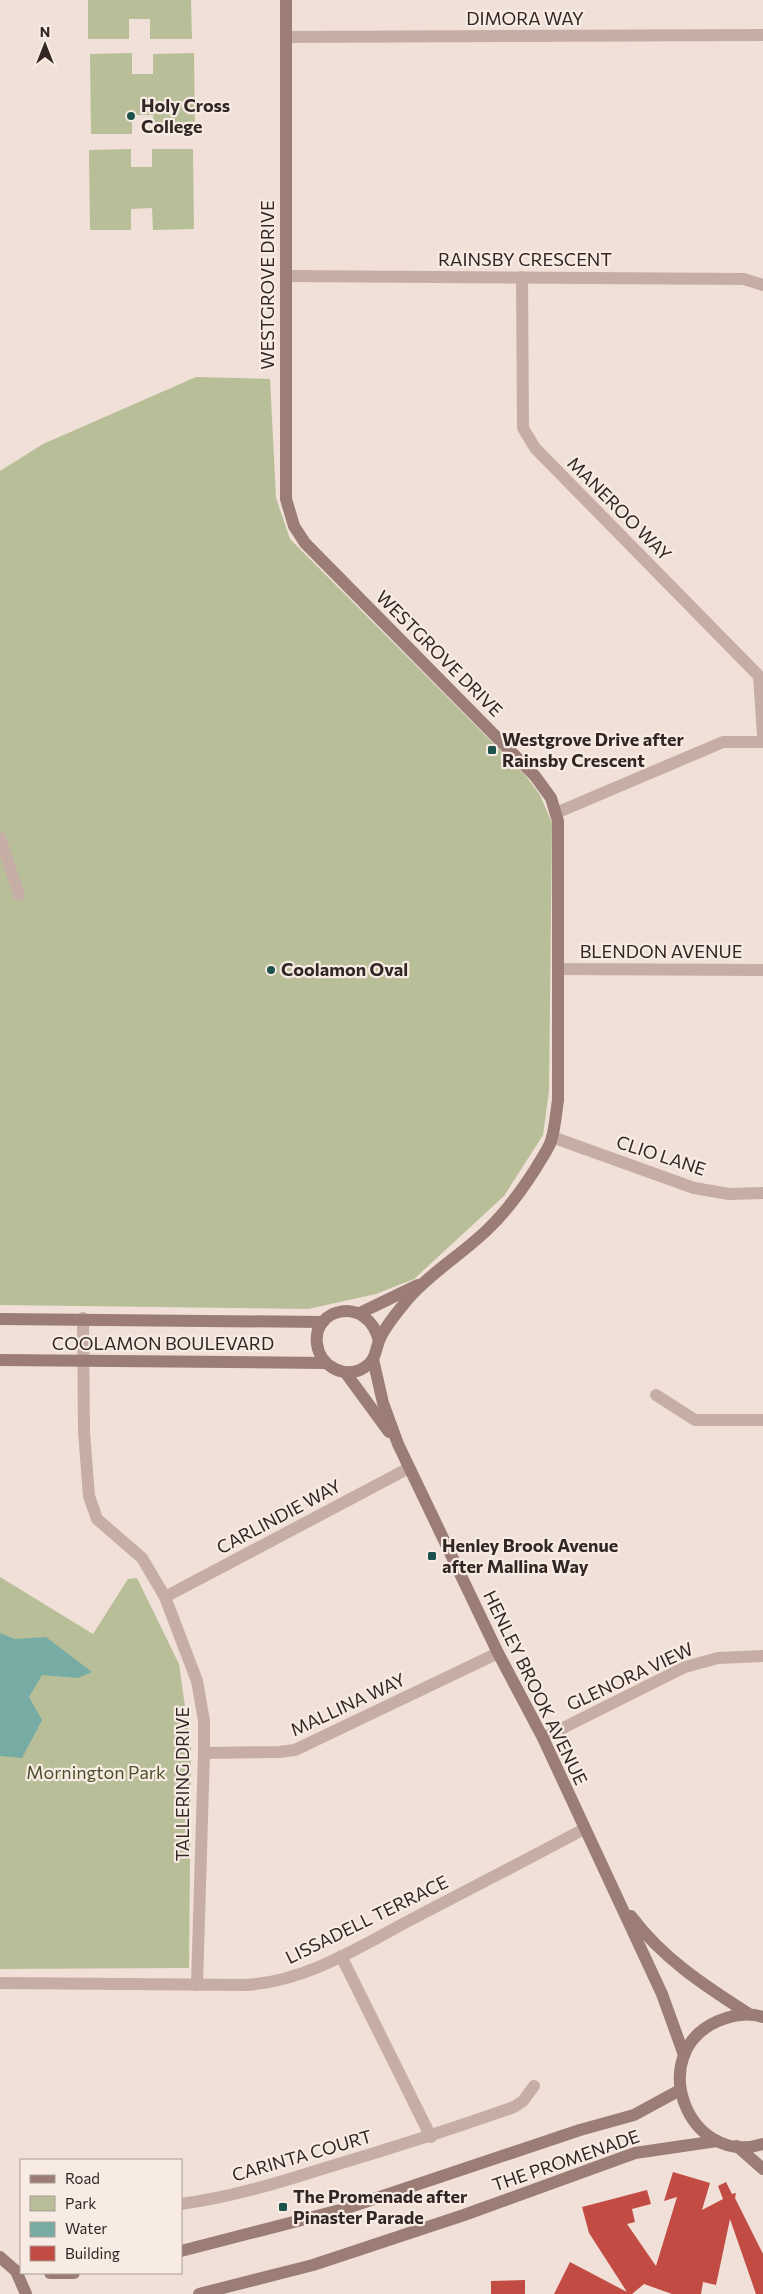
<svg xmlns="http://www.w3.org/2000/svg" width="763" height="2294" viewBox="0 0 763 2294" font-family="Commissioner,sans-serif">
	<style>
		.green { fill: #b8be98 }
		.water { fill: #77aca5 }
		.building { fill: #c24c43 }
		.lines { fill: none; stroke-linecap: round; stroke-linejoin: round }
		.street { stroke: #c7aea4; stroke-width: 12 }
		.secondary { stroke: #9b7d76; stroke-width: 12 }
		.poi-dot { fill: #1d534d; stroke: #f8ebe3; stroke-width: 2 }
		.labels { text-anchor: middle; stroke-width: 4.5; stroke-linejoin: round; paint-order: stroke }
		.street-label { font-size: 18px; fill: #332725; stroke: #f8ebe3 }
		.poi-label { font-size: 18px; font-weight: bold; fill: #332725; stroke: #f8ebe3; text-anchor: start }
		.park-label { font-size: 18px; fill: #49502a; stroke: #f8ebe3 }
	</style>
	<rect width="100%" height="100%" fill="#f0e0d7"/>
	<g class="green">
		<polygon points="88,0 191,0 192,39 150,39 150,19 129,19 129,39 88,39"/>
		<polygon points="132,53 132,74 153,74 153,54 194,53 195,134 154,134 153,115 132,115 132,134 91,134 90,54"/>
		<polygon points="131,149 131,167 152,167 152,149 193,149 194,229 153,230 152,208 131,209 131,230 90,230 89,150"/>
		<polygon points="196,377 270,379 276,498 290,539 525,775 540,795 552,823 549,1091 543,1135 504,1196 414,1279 376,1294 308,1309 0,1305 0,471 43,444"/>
		<polygon points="0,1577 93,1634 128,1579 137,1578 179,1664 191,1749 189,1968 0,1969"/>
	</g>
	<polygon class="water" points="0,1633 15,1639 46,1637 92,1672 78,1678 42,1675 29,1697 42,1720 22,1758 0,1756"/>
	<g class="building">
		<polygon points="673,2172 710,2183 702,2210 723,2199 718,2186 726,2182 732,2194 736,2193 735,2198 763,2254 763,2294 756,2294 730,2219 716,2285 703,2282 701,2294 672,2294 644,2284 632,2294 554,2294 570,2262 627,2292 589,2233 582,2207 647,2190 651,2204 632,2209 635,2222 627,2224 656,2266 677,2197 664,2201"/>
		<polygon points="525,2280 525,2294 491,2294 491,2281"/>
	</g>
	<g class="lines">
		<g class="street">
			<polyline points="286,37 763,35"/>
			<polyline points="286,276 744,279 763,285"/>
			<polyline points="522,277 523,428 535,448 759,676 763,735"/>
			<polyline points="556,813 723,742 763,742"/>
			<polyline points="0,837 19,895"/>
			<polyline points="558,969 763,970"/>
			<polyline points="552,1137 694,1188 729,1194 763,1193"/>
			<polyline points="83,1318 84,1432 89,1496 97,1519 142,1558 165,1597 197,1681 204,1721 204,1753 197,1985"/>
			<polyline points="656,1395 695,1420 763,1420"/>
			<polyline points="165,1597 409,1468"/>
			<polyline points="543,1738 685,1667 718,1658 763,1656"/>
			<polyline points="204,1753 279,1752 295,1750 498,1653"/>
			<polyline points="341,1956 431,2137"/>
			<path d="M 0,1983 L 245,1985 C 307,1982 362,1945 416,1917 C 472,1888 528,1859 584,1829"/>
			<path d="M 181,2204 C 231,2197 278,2183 325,2168 C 389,2149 452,2129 514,2107 L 523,2101 L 534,2086"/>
		</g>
		<g class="secondary">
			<path d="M 286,0 L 286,499 L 294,526 L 305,543 L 535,776 L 551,798 L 558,821 L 558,1100 C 556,1113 555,1129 551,1141 C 548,1150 541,1159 536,1168 C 522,1190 506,1212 487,1230 C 461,1255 430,1273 407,1300 C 398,1312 384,1327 379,1341 C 375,1351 376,1360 365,1367 C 346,1380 320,1367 317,1344 C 312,1307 368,1295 379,1341"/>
			<polyline points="360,1313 418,1285"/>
			<polyline points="0,1319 323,1322"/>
			<polyline points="373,1359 383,1403 398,1444 498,1653 543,1738 662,1994 684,2055"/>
			<polyline points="0,1360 325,1363"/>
			<polyline points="345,1372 389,1432"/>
			<path d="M 631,1916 C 662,1958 705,1986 749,2014"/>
			<path d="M 763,2017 C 748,2012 732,2015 718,2021 C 644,2053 688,2168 763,2144"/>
			<polyline points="737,2146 763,2169"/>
			<polyline points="181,2251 344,2209 580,2130 634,2115 680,2090"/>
			<polyline points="0,2257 16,2271 26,2294"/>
			<polyline points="50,2273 74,2273"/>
			<polyline points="199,2294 313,2265 464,2215 635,2153 717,2141"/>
		</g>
	</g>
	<g class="poi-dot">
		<circle cx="131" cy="116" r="5"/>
		<rect x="487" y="745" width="10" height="10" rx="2.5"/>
		<circle cx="271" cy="970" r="5"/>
		<rect x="427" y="1551" width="10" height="10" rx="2.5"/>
		<rect x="278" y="2202" width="10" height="10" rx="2.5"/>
	</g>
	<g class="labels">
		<g class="street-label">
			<text x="525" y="25">DIMORA WAY</text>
			<text x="525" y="266">RAINSBY CRESCENT</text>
			<text transform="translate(268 285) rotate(-90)" y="6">WESTGROVE DRIVE</text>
			<text transform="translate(619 509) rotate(45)" y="6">MANEROO WAY</text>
			<text transform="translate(439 654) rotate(45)" y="6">WESTGROVE DRIVE</text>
			<text x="661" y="958">BLENDON AVENUE</text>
			<text transform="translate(661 1156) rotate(18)" y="6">CLIO LANE</text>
			<text x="163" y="1350">COOLAMON BOULEVARD</text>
			<text transform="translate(279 1517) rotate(-28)" y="6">CARLINDIE WAY</text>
			<text transform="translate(630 1677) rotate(-25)" y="6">GLENORA VIEW</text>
			<text transform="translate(535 1688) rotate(64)" y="6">HENLEY BROOK AVENUE</text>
			<text transform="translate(348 1705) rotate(-25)" y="6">MALLINA WAY</text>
			<text transform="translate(183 1784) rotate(-90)" y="6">TALLERING DRIVE</text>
			<text transform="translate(367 1920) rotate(-26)" y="6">LISSADELL TERRACE</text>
			<text transform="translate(302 2156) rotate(-16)" y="6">CARINTA COURT</text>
			<text transform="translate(566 2161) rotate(-19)" y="6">THE PROMENADE</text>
		</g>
		<g class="poi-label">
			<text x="141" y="112">Holy Cross<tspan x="141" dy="21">College</tspan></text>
			<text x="502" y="746">Westgrove Drive after<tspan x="502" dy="21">Rainsby Crescent</tspan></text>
			<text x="281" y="976">Coolamon Oval</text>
			<text x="442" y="1552">Henley Brook Avenue<tspan x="442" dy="21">after Mallina Way</tspan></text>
			<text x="293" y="2203">The Promenade after<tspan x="293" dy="21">Pinaster Parade</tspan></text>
		</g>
		<g class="park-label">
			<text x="96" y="1779">Mornington Park</text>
		</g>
	</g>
	<rect x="20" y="2159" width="162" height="115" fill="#f8ebe3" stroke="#a99d97"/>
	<rect x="30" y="2175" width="25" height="8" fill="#9b7d76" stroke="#a99d97"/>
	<text x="65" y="2184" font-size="15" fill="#332725">Road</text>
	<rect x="30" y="2196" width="25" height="15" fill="#b8be98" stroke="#a99d97"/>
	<text x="65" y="2209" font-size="15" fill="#332725">Park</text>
	<rect x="30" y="2222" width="25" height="15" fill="#77aca5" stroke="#a99d97"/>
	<text x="65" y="2234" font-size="15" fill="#332725">Water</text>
	<rect x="30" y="2246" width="25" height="15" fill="#c24c43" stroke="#a99d97"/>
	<text x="65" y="2259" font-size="15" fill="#332725">Building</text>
	<g transform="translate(45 45)" stroke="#f8ebe3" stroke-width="4" paint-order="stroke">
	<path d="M0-4L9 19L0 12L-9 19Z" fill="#332725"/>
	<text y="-8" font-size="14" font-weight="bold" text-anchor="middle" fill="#332725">N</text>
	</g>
</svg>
